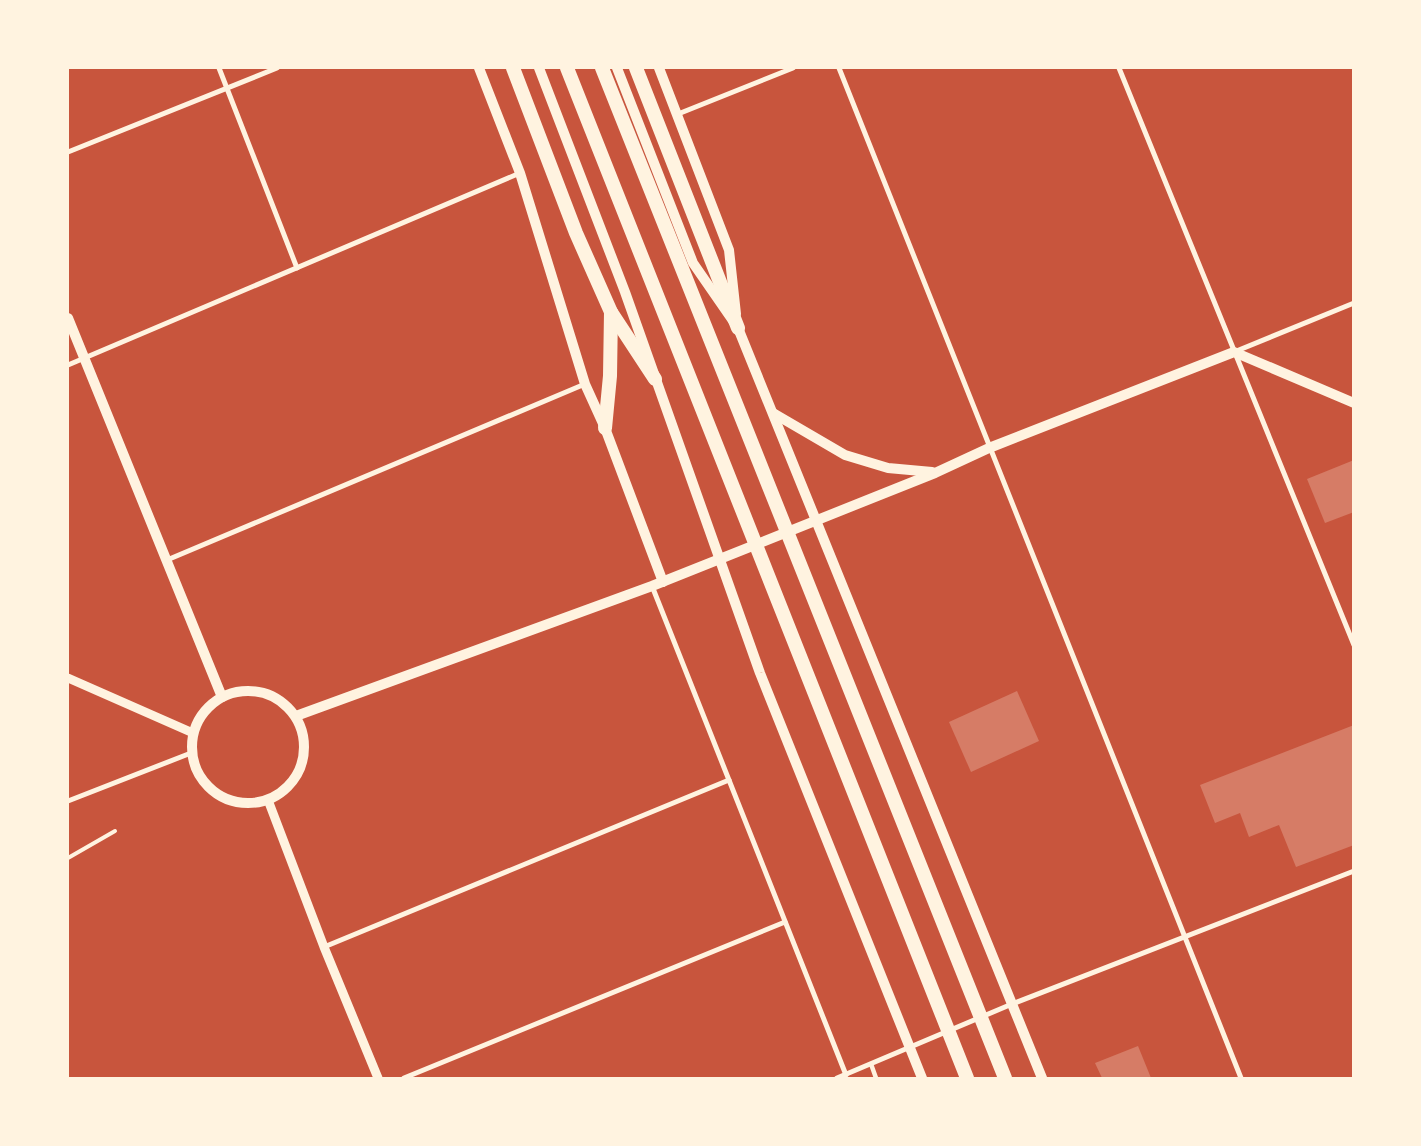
<svg xmlns="http://www.w3.org/2000/svg" width="1421" height="1146" viewBox="0 0 1421 1146" font-family="Ubuntu,sans-serif">
	<style>
		.building { fill: #d67c66 }
		.lines { fill: none; stroke-linecap: round; stroke-linejoin: round }
		.service { stroke: #fff3e0; stroke-width: 4 }
		.pedestrian { stroke: #fff3e0; stroke-width: 4.5 }
		.minor { stroke: #fff3e0; stroke-width: 5 }
		.tertiary { stroke: #fff3e0; stroke-width: 9 }
		.secondary { stroke: #fff3e0; stroke-width: 10 }
		.trunk { stroke: #fff3e0; stroke-width: 14 }
	</style>
	<rect width="100%" height="100%" fill="#c8553d"/>
	<g class="building">
		<polygon points="1354,460 1354,512 1325,523 1307,479"/>
		<polygon points="1017,691 1039,741 971,772 949,722"/>
		<polygon points="1354,725 1354,845 1296,867 1279,825 1249,837 1240,813 1215,823 1200,785"/>
		<polygon points="1138,1046 1151,1078 1102,1078 1095,1063"/>
	</g>
	<g class="lines">
		<polyline class="service" points="68,858 115,831"/>
		<polyline class="pedestrian" points="871,1064 876,1078"/>
		<g class="minor">
			<polyline points="219,68 297,268"/>
			<polyline points="839,68 1241,1078"/>
			<polyline points="1119,68 1354,645"/>
			<polyline points="678,114 793,68"/>
			<polyline points="68,152 277,68"/>
			<polyline points="1234,352 1354,303"/>
			<polyline points="68,365 520,173"/>
			<polyline points="167,560 585,384"/>
			<polyline points="652,586 846,1075"/>
			<polyline points="68,801 191,753"/>
			<polyline points="324,947 729,780"/>
			<polyline points="404,1078 785,922"/>
			<polyline points="837,1078 1012,1004 1354,871"/>
		</g>
		<g class="tertiary">
			<polyline points="68,678 193,733"/>
			<polyline points="268,800 324,947 378,1078"/>
		</g>
		<g class="secondary">
			<polyline points="479,68 520,173 585,384 605,428 663,582"/>
			<polyline points="539,68 625,292 760,673 922,1078"/>
			<polyline points="617,68 693,263 738,328 1042,1078"/>
			<polyline points="659,68 729,250 736,314"/>
			<polyline points="68,318 222,697"/>
			<polyline points="773,413 845,455 888,468 932,472"/>
			<circle cx="248" cy="747" r="56"/>
			<polyline points="296,716 652,586 935,473 989,448 1234,352 1354,403"/>
		</g>
		<g class="trunk">
			<polyline points="513,68 576,233 611,312 655,379"/>
			<polyline points="567,68 967,1078"/>
			<polyline points="602,68 1005,1078"/>
			<polyline points="636,68 738,328"/>
			<polyline points="605,428 610,376 611,312"/>
		</g>
	</g>
	<rect width="1421" height="1146" fill="none" stroke="#fff3e0" stroke-width="138"/>
</svg>
